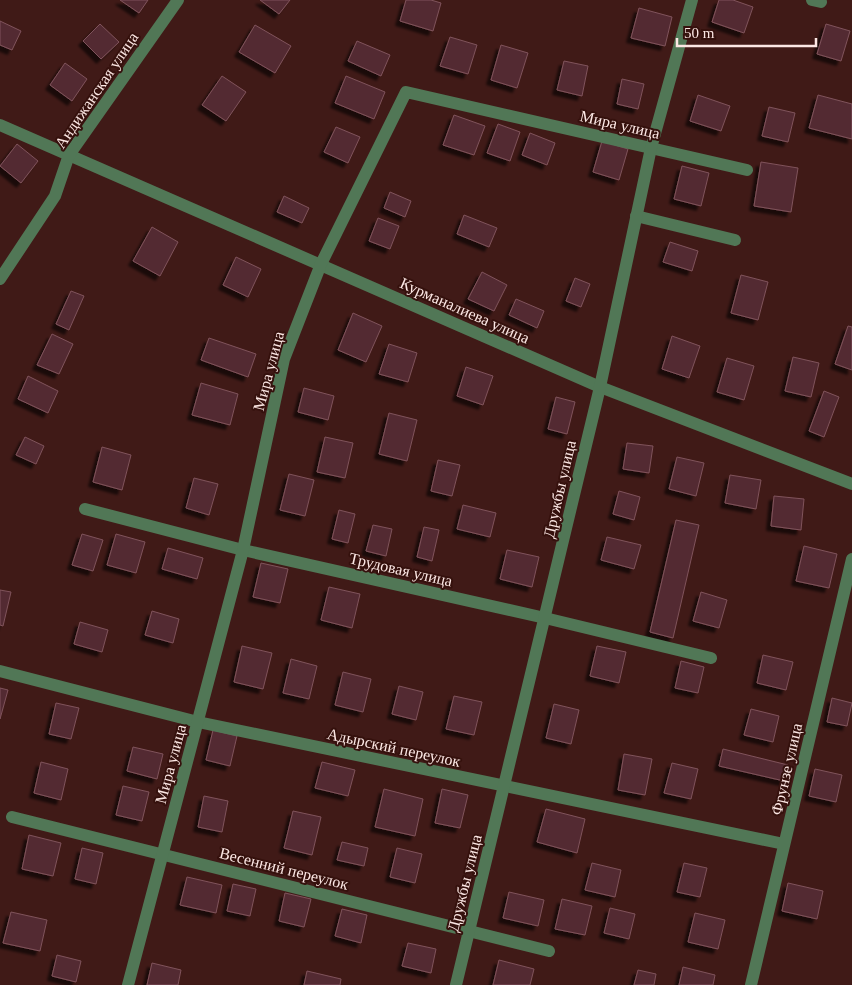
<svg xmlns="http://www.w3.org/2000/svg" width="852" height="985" viewBox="0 0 852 985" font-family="'Times New Roman',serif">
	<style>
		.building { fill: #532b33; stroke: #80535b; filter: url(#shadow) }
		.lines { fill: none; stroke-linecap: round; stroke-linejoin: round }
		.minor { stroke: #517756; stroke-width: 12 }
		.labels { text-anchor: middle; stroke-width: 4; stroke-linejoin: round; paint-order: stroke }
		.street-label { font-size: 16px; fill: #fce7e4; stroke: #35110d }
	</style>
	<defs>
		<filter id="shadow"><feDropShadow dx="-4.5" dy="4.5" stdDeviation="1" flood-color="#0009"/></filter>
	</defs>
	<rect width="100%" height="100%" fill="#401a17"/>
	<g class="building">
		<polygon points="120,0 148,0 139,13"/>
		<polygon points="260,0 290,0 279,14"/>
		<polygon points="406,0 431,0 441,3 433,31 400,21"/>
		<polygon points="719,0 733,0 753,7 744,33 712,22"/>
		<polygon points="639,8 672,17 665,46 631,38"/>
		<polygon points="0,21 21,31 12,50 0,45"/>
		<polygon points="100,24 119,42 101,59 83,41"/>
		<polygon points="826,24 850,31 841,61 817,54"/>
		<polygon points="255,25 291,46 275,73 239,52"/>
		<polygon points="450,37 477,45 468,74 440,66"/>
		<polygon points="357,41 390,55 381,76 348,61"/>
		<polygon points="501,45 528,53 517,88 491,80"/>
		<polygon points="564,61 588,66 582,96 557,90"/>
		<polygon points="65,63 87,79 72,101 50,85"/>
		<polygon points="222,76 246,92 226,121 202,105"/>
		<polygon points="346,76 385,92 374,119 335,103"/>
		<polygon points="622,79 644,84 638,109 617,104"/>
		<polygon points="698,95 730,106 721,131 690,121"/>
		<polygon points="818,95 852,104 852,139 809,128"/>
		<polygon points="769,107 795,113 788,142 762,136"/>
		<polygon points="454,115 485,126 474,155 443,145"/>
		<polygon points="498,124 520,132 510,161 487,153"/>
		<polygon points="336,127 360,137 348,163 324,152"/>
		<polygon points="530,133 555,143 547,165 522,155"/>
		<polygon points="602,141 628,149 619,180 593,172"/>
		<polygon points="17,144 38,161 21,183 0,166"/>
		<polygon points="761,162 798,168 791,212 754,206"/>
		<polygon points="682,166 709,173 701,206 674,199"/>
		<polygon points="390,192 411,201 405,217 384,208"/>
		<polygon points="284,196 309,208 302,223 277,212"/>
		<polygon points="464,215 497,228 489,247 457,234"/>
		<polygon points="378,218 399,226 390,249 369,241"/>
		<polygon points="152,227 178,242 160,276 133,261"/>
		<polygon points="670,242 698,251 692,271 663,262"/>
		<polygon points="236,257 261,269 248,297 223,285"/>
		<polygon points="482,272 507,285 494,311 468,299"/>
		<polygon points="741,275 768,282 758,320 731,313"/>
		<polygon points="575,278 590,284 581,307 566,301"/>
		<polygon points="71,291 84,296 69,330 56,324"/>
		<polygon points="516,299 544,311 537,328 509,315"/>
		<polygon points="353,313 382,326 366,362 338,350"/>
		<polygon points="848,326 852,327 852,370 835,364"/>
		<polygon points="52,334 73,344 59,374 37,365"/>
		<polygon points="672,336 700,346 689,378 662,369"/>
		<polygon points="209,338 256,354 248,377 201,360"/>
		<polygon points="389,344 417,353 408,382 379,374"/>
		<polygon points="793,357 819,363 811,397 785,391"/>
		<polygon points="727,358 754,366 744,400 717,392"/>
		<polygon points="466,367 493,376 483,405 457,396"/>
		<polygon points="28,376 58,391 48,413 18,399"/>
		<polygon points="201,383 238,394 230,425 192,415"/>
		<polygon points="304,388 334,396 328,420 298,412"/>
		<polygon points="824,391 839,397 824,437 809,431"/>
		<polygon points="556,397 575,402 567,434 548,429"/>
		<polygon points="389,413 417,420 407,461 379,454"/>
		<polygon points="25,437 44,446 36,464 16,455"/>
		<polygon points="325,437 353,443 345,478 317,472"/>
		<polygon points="627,443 653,446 649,473 623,469"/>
		<polygon points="102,447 131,455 122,490 93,482"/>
		<polygon points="677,457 704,463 696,496 669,489"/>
		<polygon points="438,460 460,465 452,496 431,491"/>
		<polygon points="289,474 314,480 305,516 280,510"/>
		<polygon points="730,475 761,480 756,509 725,503"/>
		<polygon points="194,478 218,484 209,515 186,508"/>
		<polygon points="619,491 640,497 634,520 613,514"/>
		<polygon points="774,496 804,499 801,530 771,526"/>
		<polygon points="463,505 496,513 490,537 457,529"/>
		<polygon points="339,510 355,514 348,543 332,539"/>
		<polygon points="676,520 699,525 673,638 650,632"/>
		<polygon points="373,525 392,529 386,556 366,551"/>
		<polygon points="424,527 439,530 432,561 417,557"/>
		<polygon points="82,534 103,540 93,571 72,565"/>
		<polygon points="116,534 145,542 136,573 107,565"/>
		<polygon points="607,537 641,545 634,569 601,560"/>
		<polygon points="804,546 837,554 829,588 796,581"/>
		<polygon points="168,548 203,558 197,579 162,569"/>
		<polygon points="507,550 539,557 532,587 500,579"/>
		<polygon points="261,563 288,569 280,603 253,597"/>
		<polygon points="329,587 360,594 352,628 321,620"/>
		<polygon points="0,590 11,592 3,626 0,625"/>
		<polygon points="701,592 727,600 719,628 693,621"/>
		<polygon points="152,611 179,619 173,643 145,635"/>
		<polygon points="80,622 108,630 102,652 74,644"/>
		<polygon points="242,646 272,653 263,689 234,682"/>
		<polygon points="597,646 626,652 619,683 590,676"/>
		<polygon points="763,655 793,662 786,690 757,683"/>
		<polygon points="291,659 317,666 309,699 283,693"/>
		<polygon points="681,661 704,667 698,693 675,688"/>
		<polygon points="343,672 371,679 363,712 335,705"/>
		<polygon points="399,686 423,692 416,720 392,714"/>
		<polygon points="0,688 8,690 0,719"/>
		<polygon points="454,696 482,702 474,735 446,729"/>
		<polygon points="832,698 852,703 847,726 827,722"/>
		<polygon points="56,703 79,708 71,739 49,734"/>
		<polygon points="554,704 579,710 571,744 546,738"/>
		<polygon points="751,709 779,716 773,742 744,735"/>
		<polygon points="213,730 237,736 230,766 206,760"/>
		<polygon points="133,747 163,754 157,779 127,771"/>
		<polygon points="723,749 788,765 784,781 719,766"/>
		<polygon points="624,754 652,759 645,795 618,790"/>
		<polygon points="41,762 68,769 61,800 34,793"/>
		<polygon points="322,762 355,770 348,796 315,788"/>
		<polygon points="672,763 698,769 691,799 664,793"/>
		<polygon points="815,769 842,775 836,802 809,796"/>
		<polygon points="123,786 149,792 142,821 116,815"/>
		<polygon points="384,789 423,799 415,836 375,827"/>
		<polygon points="442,789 468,795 460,828 435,823"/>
		<polygon points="204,796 228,801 222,832 198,827"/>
		<polygon points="546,809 585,819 577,853 537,842"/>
		<polygon points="293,811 321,817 312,855 284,848"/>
		<polygon points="29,835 61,843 53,876 22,869"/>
		<polygon points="342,842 368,848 364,866 337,860"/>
		<polygon points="82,848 103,853 96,884 75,879"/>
		<polygon points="397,848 422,854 415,883 390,877"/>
		<polygon points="592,863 621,870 615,897 585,890"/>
		<polygon points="684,863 707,868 700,897 677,892"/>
		<polygon points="187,877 222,885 216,913 180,905"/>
		<polygon points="788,883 823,891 817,919 782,911"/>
		<polygon points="233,884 256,889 250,916 227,911"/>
		<polygon points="509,892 544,900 538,926 503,918"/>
		<polygon points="285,893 311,899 304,927 279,921"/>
		<polygon points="562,899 592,906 585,935 555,929"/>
		<polygon points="610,908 635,914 629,939 604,933"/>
		<polygon points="342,909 367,915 361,943 335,936"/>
		<polygon points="11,912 47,920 40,951 3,943"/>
		<polygon points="695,913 725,920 718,949 688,942"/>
		<polygon points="408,943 436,949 431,973 402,966"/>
		<polygon points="57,955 81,961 76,982 52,976"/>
		<polygon points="499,960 534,969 530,985 493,985"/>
		<polygon points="152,963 181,970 178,985 147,985"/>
		<polygon points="683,967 715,975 713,985 679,985"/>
		<polygon points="638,970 656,974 654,985 634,985"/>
		<polygon points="307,971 341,979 340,985 304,985"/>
	</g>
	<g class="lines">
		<g class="minor">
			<polyline points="812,0 821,2"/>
			<polyline points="0,125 600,387 852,484"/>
			<polyline points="636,216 735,240"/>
			<polyline points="0,279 55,196 69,155 178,0"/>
			<polyline points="85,509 243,550 545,618 711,658"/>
			<polyline points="0,671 198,722 784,844"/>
			<polyline points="12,817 549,951"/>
			<polyline points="128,985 243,550 284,359 321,264 406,92 747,170"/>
			<polyline points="456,985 600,387 651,148 692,0"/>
			<polyline points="751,985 852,559"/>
		</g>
	</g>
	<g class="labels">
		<g class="street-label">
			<text transform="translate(96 90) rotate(-56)" y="6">Андижанская улица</text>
			<text transform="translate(620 124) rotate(13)" y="6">Мира улица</text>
			<text transform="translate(465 310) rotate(24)" y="6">Курманалиева улица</text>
			<text transform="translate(268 371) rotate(-75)" y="6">Мира улица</text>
			<text transform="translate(559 489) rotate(-77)" y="6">Дружбы улица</text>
			<text transform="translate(401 569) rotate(13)" y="6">Трудовая улица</text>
			<text transform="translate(394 747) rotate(12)" y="6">Адырский переулок</text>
			<text transform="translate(170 764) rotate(-75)" y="6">Мира улица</text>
			<text transform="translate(786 769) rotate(-77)" y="6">Фрунзе улица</text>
			<text transform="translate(284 868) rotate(14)" y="6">Весенний переулок</text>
			<text transform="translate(464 883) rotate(-76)" y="6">Дружбы улица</text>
		</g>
	</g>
	<path d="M677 38v8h139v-8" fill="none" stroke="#fce7e4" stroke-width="2.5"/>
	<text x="684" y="38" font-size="15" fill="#fce7e4" stroke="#35110d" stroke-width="4" paint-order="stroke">50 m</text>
</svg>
